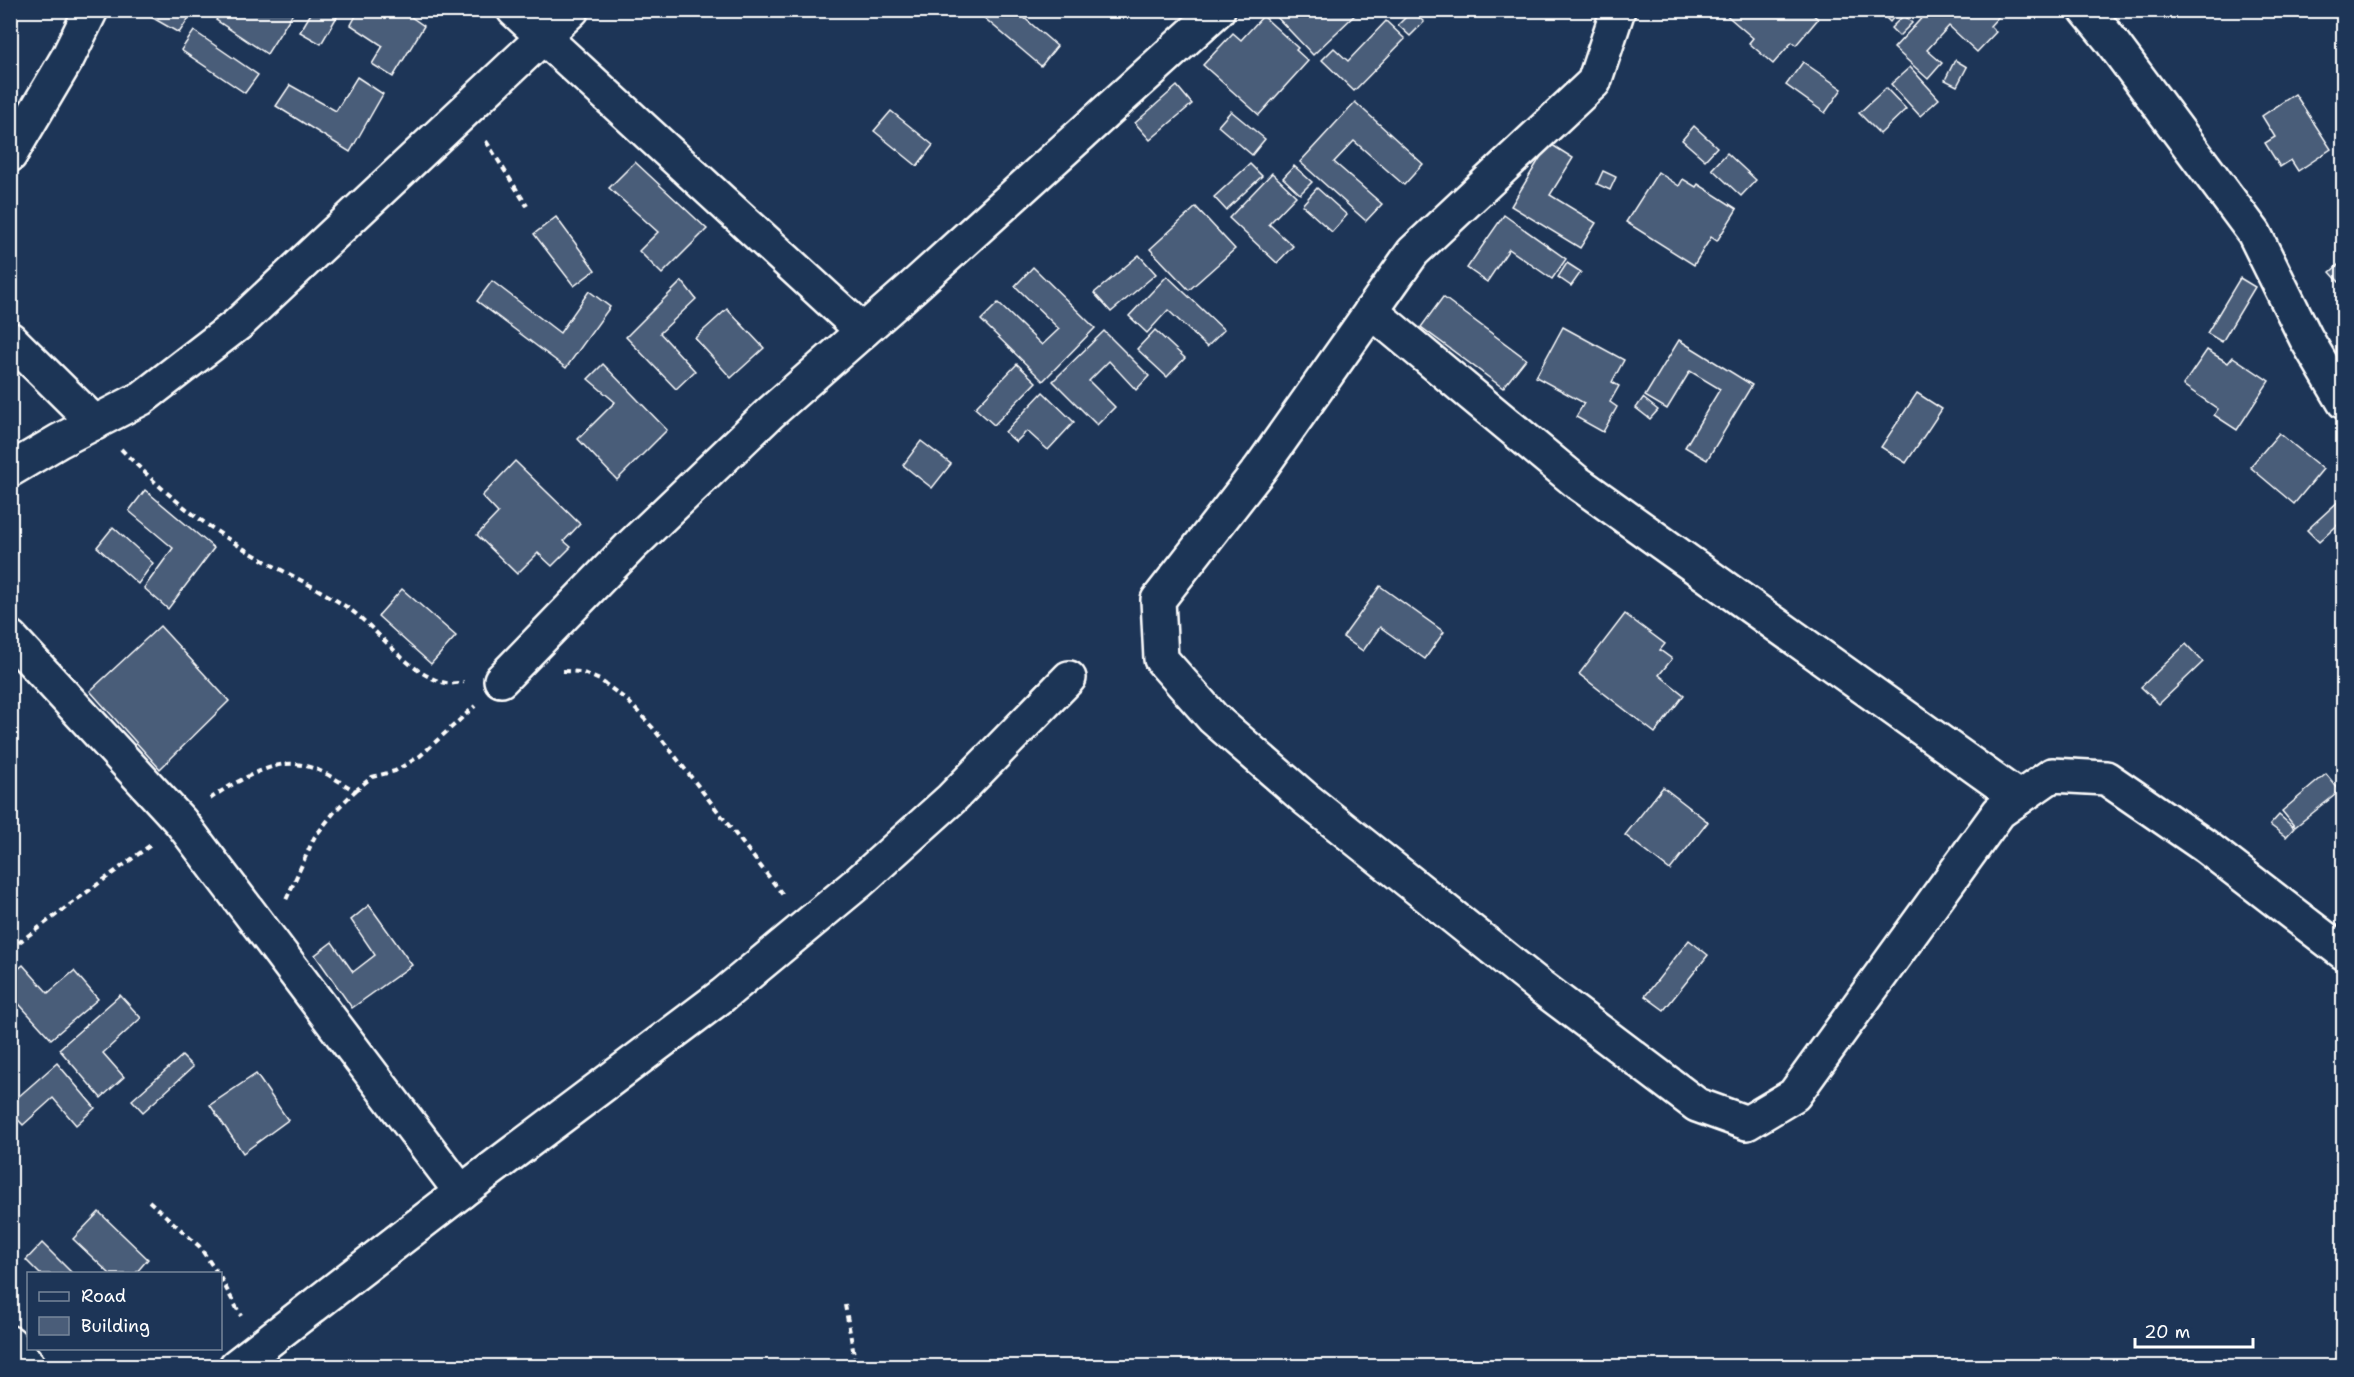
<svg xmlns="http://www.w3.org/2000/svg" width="2354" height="1377" viewBox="0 0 2354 1377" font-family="'Shantell Sans',sans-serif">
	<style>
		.building { fill: #4a5d79; stroke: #fff; stroke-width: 1.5 }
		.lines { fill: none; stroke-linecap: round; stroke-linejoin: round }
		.street-casing { stroke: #fff; stroke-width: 38 }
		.path { stroke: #fff; stroke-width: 4; stroke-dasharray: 6 4.5; stroke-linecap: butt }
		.street { stroke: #1d3557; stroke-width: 33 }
	</style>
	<rect width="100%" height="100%" fill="#1d3557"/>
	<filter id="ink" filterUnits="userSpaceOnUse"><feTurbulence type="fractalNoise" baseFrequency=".0167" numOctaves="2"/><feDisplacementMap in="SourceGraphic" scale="12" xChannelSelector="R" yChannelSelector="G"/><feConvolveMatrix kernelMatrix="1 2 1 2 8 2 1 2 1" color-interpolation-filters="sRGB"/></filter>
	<g filter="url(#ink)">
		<g class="building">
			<polygon points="139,10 194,10 179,33"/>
			<polygon points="223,10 295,10 267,54 216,20"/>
			<polygon points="313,10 341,10 321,44 300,32"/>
			<polygon points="359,10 401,10 424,26 393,77 372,64 383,46 351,25"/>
			<polygon points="987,10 1015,10 1057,46 1041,66 982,16"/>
			<polygon points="1276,10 1358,10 1359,11 1313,55 1273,13"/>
			<polygon points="1727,10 1808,10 1818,19 1796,45 1792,42 1773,64 1749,43 1753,38 1724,13"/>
			<polygon points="1878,10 1900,10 1890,22"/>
			<polygon points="1929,10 2000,10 2002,13 1990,26 1996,32 1977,52 1949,26 1927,50 1942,63 1928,79 1894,48"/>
			<polygon points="1412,11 1424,22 1410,36 1398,25"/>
			<polygon points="1904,15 1912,23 1899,36 1891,28"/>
			<polygon points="1263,16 1298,48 1296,50 1308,61 1259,115 1203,65 1233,33 1241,40"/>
			<polygon points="1386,21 1405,39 1354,91 1322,60 1334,48 1348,61"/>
			<polygon points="194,31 258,75 245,93 181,50"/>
			<polygon points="1955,60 1967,67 1957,86 1945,80"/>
			<polygon points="1803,62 1842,89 1825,113 1786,85"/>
			<polygon points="1910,67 1939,99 1920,116 1891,84"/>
			<polygon points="357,77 383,94 350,152 276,106 290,85 336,111"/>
			<polygon points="1177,86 1192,104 1150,140 1135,123"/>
			<polygon points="1886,88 1906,109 1880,134 1859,113"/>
			<polygon points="2295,94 2331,149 2298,171 2291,160 2280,167 2265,143 2275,137 2262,116"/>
			<polygon points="1355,102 1423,164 1404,185 1354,141 1334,162 1382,204 1366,221 1300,162"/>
			<polygon points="891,111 933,145 917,166 874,131"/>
			<polygon points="1231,111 1265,139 1252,155 1218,126"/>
			<polygon points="1694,126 1717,147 1705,160 1682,140"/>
			<polygon points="1549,143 1573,158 1550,195 1596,223 1580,248 1511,206"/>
			<polygon points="1727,153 1756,180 1741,196 1712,169"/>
			<polygon points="635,162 707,229 662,274 639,251 658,232 609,188"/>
			<polygon points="1250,164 1262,176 1226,210 1214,197"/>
			<polygon points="1294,166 1312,182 1300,194 1283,178"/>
			<polygon points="1603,171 1616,177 1610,190 1597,184"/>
			<polygon points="1658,172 1679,186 1683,179 1696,187 1698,184 1737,209 1717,241 1711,237 1694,265 1626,222"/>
			<polygon points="1272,173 1296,196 1269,224 1293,246 1277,263 1229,218"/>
			<polygon points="1317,188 1347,215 1332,232 1302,205"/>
			<polygon points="1196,207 1235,249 1189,290 1150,249"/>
			<polygon points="1504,215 1566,259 1552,279 1509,249 1487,282 1467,268"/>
			<polygon points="556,217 595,270 574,286 534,234"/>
			<polygon points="1139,255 1156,274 1111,312 1094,293"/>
			<polygon points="2344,260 2344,278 2339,282 2330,272"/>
			<polygon points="1567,263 1581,272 1571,286 1558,277"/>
			<polygon points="1033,267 1095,328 1043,381 981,320 998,303 1042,345 1059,329 1015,286"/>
			<polygon points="1167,276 1224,330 1207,347 1168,310 1147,333 1129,316"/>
			<polygon points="2240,278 2255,287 2222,342 2207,333"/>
			<polygon points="492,281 560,333 589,291 610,307 566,368 477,301"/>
			<polygon points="682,281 696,299 660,333 695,371 676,389 626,337"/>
			<polygon points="1443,297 1526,359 1503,388 1421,327"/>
			<polygon points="727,309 764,348 731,378 695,338"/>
			<polygon points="1563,327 1624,360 1612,382 1619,386 1610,402 1617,407 1603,432 1576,417 1584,403 1536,377"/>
			<polygon points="1155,330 1185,358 1167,377 1137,349"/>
			<polygon points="1104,331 1149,376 1136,390 1109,361 1089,381 1115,407 1097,425 1053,381"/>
			<polygon points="1679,340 1752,385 1707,460 1685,447 1720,389 1690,371 1667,409 1645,396"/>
			<polygon points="2207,350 2228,363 2233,357 2269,381 2237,430 2214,415 2218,409 2183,385"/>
			<polygon points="603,364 667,430 617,480 578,439 615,402 588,379"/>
			<polygon points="1017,364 1036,382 994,425 975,408"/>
			<polygon points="1043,392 1074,422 1048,450 1027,431 1016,442 1005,432"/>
			<polygon points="1917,393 1942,409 1906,463 1881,447"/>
			<polygon points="1643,398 1658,410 1650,419 1636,408"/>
			<polygon points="2279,433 2323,469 2294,504 2250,467"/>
			<polygon points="921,441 951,464 932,488 903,465"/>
			<polygon points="515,461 580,524 564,541 571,547 552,566 538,553 517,574 477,535 498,513 482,496"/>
			<polygon points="145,490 214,548 168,609 144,588 173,548 129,511"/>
			<polygon points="2342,498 2344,500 2344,519 2319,542 2307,530"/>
			<polygon points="113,527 153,563 138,584 97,547"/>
			<polygon points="1380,586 1444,632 1425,659 1380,627 1363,651 1343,637"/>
			<polygon points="402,589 456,636 431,664 378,616"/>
			<polygon points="1625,614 1665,644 1660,650 1672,659 1659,675 1684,695 1655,733 1579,674"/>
			<polygon points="160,626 229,701 160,769 90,691"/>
			<polygon points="2186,644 2203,662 2159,704 2141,687"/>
			<polygon points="2326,774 2340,791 2295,827 2282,811"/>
			<polygon points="1663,787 1708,822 1670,870 1625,835"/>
			<polygon points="2279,815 2294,828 2286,837 2270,825"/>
			<polygon points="369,905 412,965 352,1008 315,955 332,942 353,972 375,955 351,920"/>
			<polygon points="1689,940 1708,955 1664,1010 1645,996"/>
			<polygon points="23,965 48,993 74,971 98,999 51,1039 10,994 10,976"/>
			<polygon points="120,995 141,1018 103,1053 124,1077 101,1098 59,1049"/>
			<polygon points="182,1056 193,1067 143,1112 132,1100"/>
			<polygon points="57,1063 95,1108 76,1125 53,1098 23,1125 10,1111 10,1104"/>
			<polygon points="256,1074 288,1120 243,1153 210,1105"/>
			<polygon points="99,1212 148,1259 135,1274 110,1274 73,1239"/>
			<polygon points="42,1243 73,1274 40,1274 26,1260"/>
		</g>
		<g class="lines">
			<defs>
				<g id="street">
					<polyline points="514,10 863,331"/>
					<polyline points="1618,10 1594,82 1413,252 1260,469 1158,600 1161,659 1213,718 1306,799 1541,987 1697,1105 1747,1123 1794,1095 1999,812 2052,775 2106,778 2205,846 2344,953"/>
					<polyline points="2086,10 2109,38 2254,233 2306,338 2344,402"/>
					<polyline points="10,155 68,57 91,10"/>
					<polyline points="1371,311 1578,483 2019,798"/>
					<polyline points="10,339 95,423"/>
					<polyline points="10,470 59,441 142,398 238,324 572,10"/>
					<polyline points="10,637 181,822 461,1192"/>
					<polyline points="501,680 632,545 770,413 913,287 1218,10"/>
					<polyline points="10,1343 29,1366"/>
					<polyline points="236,1366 461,1192 723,995 859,882 951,799 1069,678"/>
				</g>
			</defs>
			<use href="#street" class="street-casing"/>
			<g class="path">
				<polyline points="486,141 527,206"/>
				<path d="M 121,449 C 158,487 195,519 241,547 C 276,569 314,585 348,608 C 379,629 408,675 446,683 C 451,684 458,683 464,682"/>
				<polyline points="563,671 581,672 600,680 628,701 653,728 783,895"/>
				<polyline points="355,791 372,777 395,771 420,756 475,706"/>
				<path d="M 210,799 C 229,785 271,761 295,764 C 317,766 337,780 355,791 L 336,810 L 314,838 L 286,900"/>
				<polyline points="10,949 152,844"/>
				<polyline points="149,1201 199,1246 218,1274"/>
				<polyline points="220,1277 241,1316"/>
				<polyline points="845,1305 856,1366"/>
			</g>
			<use href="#street" class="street"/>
		</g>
	</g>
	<rect width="2354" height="1377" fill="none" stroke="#1d3557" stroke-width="36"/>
	<rect x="18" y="18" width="2318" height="1341" fill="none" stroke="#fff" stroke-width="2" filter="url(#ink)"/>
	<rect x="27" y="1272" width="195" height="78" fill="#1d3557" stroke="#77869a" stroke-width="1.5"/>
	<rect x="39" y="1292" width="30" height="9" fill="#1d3557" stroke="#77869a" stroke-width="1.5"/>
	<text x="81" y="1302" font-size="18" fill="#ffffff">Road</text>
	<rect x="39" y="1317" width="30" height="18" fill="#4a5d79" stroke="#77869a" stroke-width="1.5"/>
	<text x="81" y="1332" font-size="18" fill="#ffffff">Building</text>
	<path d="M2135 1338v9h118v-9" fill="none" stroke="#ffffff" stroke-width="3"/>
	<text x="2144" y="1338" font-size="18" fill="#ffffff" stroke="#1d3557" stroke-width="4.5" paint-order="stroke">20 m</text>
</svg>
